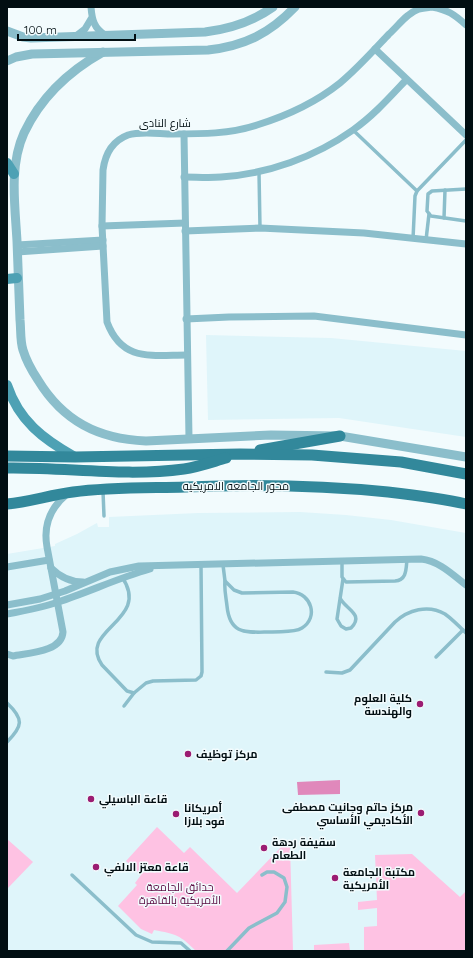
<svg xmlns="http://www.w3.org/2000/svg" width="473" height="958" viewBox="0 0 473 958" font-family="Quicksand,Cairo,sans-serif">
	<style>
		.built { fill: #dff5fa }
		.green { fill: #fec2e3 }
		.water { fill: #e088bb }
		.lines { fill: none; stroke-linecap: round; stroke-linejoin: round }
		.service { stroke: #8bbecb; stroke-width: 3.5 }
		.minor { stroke: #8bbecb; stroke-width: 7 }
		.tertiary { stroke: #8bbecb; stroke-width: 9 }
		.secondary { stroke: #4ea1b4; stroke-width: 10 }
		.primary { stroke: #32889b; stroke-width: 11 }
		.poi-dot { fill: #9b1c72; stroke: #f2fbfd; stroke-width: 1.5 }
		.labels { text-anchor: middle; stroke-width: 3; stroke-linejoin: round; paint-order: stroke }
		.street-label { font-size: 11px; fill: #010e12; stroke: #f2fbfd }
		.poi-label { font-size: 11px; font-weight: bold; fill: #010e12; stroke: #f2fbfd; text-anchor: start }
		.park-label { font-size: 11px; fill: #590940; stroke: #f2fbfd }
	</style>
	<rect width="100%" height="100%" fill="#f2fbfd"/>
	<g class="built">
		<polygon points="206,335 331,338 466,351 466,437 339,418 208,420"/>
		<polygon points="300,512 346,515 391,520 466,533 466,951 7,951 7,554 55,546 55,544 77,534 95,524 97,523 98,527 109,527 109,517 198,513"/>
	</g>
	<g class="green">
		<path d="M 157,827 L 184,853 L 190,847 L 237,893 L 283,845 L 290,845 L 293,951 L 196,951 C 180,935 176,934 154,930 L 152,934 L 141,929 L 118,906 L 137,885 L 135,883 L 141,875 L 126,861 Z"/>
		<polygon points="7,839 33,862 7,889"/>
		<polygon points="412,854 460,897 466,891 466,951 364,951 364,927 377,926 377,908 358,910 358,902 377,900 375,855"/>
		<polygon points="349,943 350,951 314,951 314,945"/>
	</g>
	<polygon class="water" points="340,780 340,794 298,795 297,782"/>
	<g class="lines">
		<g class="service">
			<polyline points="353,130 417,191"/>
			<polyline points="259,172 260,228"/>
			<polyline points="466,189 432,191 428,194 427,211 431,216 466,221"/>
			<polyline points="444,218 445,190"/>
			<polyline points="413,239 415,196 417,191 466,140"/>
			<polyline points="426,240 429,214"/>
			<polyline points="103,491 104,516"/>
			<path d="M 342,562 L 342,577 L 346,582 L 395,581 C 407,580 406,569 407,559"/>
			<polyline points="223,565 225,581"/>
			<path d="M 122,577 C 152,621 77,629 102,665 L 127,691 L 134,693 L 146,683 L 153,681 L 196,680 L 201,676 L 202,672 L 201,565"/>
			<path d="M 225,581 L 234,590 L 242,593 L 293,592 C 311,594 319,617 302,628 C 294,633 281,631 272,632 C 247,632 230,636 227,606 C 226,597 224,589 225,581 Z"/>
			<path d="M 340,598 C 345,609 365,614 351,628 L 346,629 L 341,626 L 337,619 L 343,579"/>
			<polyline points="436,657 463,630"/>
			<path d="M 326,672 L 342,673 L 350,670 L 395,622 C 408,610 428,604 445,614 C 452,619 459,626 466,633"/>
			<path d="M 7,703 C 24,719 23,726 7,742"/>
			<polyline points="124,706 134,693"/>
			<polyline points="72,875 136,935 152,942 181,943 190,951"/>
			<polyline points="227,951 249,928 277,913 285,902 287,887 284,878 274,872 267,872 262,875"/>
		</g>
		<g class="minor">
			<path d="M 91,7 C 92,20 94,28 105,35"/>
			<path d="M 432,7 C 448,10 454,14 466,25"/>
			<polyline points="76,36 85,29 91,19"/>
			<polyline points="375,49 466,135"/>
			<polyline points="184,134 189,438"/>
			<path d="M 184,177 C 196,177 209,178 221,177 C 268,174 315,157 353,130 C 373,116 389,98 406,80"/>
			<polyline points="102,226 185,223"/>
			<polyline points="185,231 260,228 364,233 466,244"/>
			<polyline points="17,245 103,240"/>
			<polyline points="17,252 103,246"/>
			<polyline points="186,319 229,317 314,316 466,335"/>
			<path d="M 187,355 C 151,355 122,362 107,322 L 102,226 L 103,170 C 105,155 112,141 128,135 C 141,131 159,134 173,134 C 201,134 230,134 257,125 C 286,116 315,103 340,83 C 358,68 373,51 389,34 C 398,26 407,13 419,9 C 423,8 427,8 431,7"/>
			<polyline points="7,567 49,560"/>
			<path d="M 51,568 C 59,576 70,582 83,582"/>
			<path d="M 7,605 L 40,599 L 65,591 L 110,572 L 139,566 L 421,559 C 439,561 452,574 466,585"/>
			<path d="M 7,614 C 24,611 41,608 58,602 C 89,592 118,578 150,569"/>
			<path d="M 7,654 L 13,656 C 28,653 62,652 63,632 L 47,547 C 43,525 50,508 67,494"/>
		</g>
		<g class="tertiary">
			<path d="M 7,31 L 23,37 L 31,38 L 205,32 C 230,29 252,22 273,7"/>
			<path d="M 103,52 C 69,71 41,97 24,133 C 9,166 15,205 17,241 C 18,267 19,293 20,320 C 21,329 20,341 23,350 C 26,360 32,371 38,380 C 63,421 98,439 146,441 L 271,435 L 340,436 L 466,457"/>
			<path d="M 7,61 L 16,57 L 32,54 L 208,50 C 245,46 270,33 295,7"/>
		</g>
		<g class="secondary">
			<polyline points="7,163 14,174"/>
			<polyline points="7,279 17,278"/>
			<path d="M 7,385 C 19,421 43,439 75,457"/>
		</g>
		<g class="primary">
			<polyline points="260,450 340,436"/>
			<polyline points="7,456 75,457 240,454 312,455 401,462 466,474"/>
			<path d="M 7,468 C 66,467 125,477 184,469 C 198,467 212,462 226,458"/>
			<path d="M 7,504 C 29,502 50,495 73,492 C 109,487 148,488 185,487 C 253,484 320,485 388,492 C 414,495 440,498 466,504"/>
		</g>
	</g>
	<g class="poi-dot">
		<circle cx="420" cy="704" r="4"/>
		<circle cx="188" cy="754" r="4"/>
		<circle cx="91" cy="799" r="4"/>
		<circle cx="421" cy="813" r="4"/>
		<circle cx="176" cy="814" r="4"/>
		<circle cx="264" cy="848" r="4"/>
		<circle cx="96" cy="867" r="4"/>
		<circle cx="335" cy="878" r="4"/>
	</g>
	<g class="labels">
		<g class="street-label">
			<text x="165" y="127">شارع النادى</text>
			<text x="236" y="490">محور الجامعه الامريكيه</text>
		</g>
		<g class="poi-label">
			<text x="412" y="702" text-anchor="end">كلية العلوم<tspan x="412" dy="13">والهندسة</tspan></text>
			<text x="196" y="758">مركز توظيف</text>
			<text x="99" y="803">قاعة الباسيلي</text>
			<text x="413" y="811" text-anchor="end">مركز حاتم وجانيت مصطفى<tspan x="413" dy="13">الأكاديمي الأساسي</tspan></text>
			<text x="184" y="812">أمريكانا<tspan x="184" dy="13">فود بلازا</tspan></text>
			<text x="272" y="846">سقيفة ردهة<tspan x="272" dy="13">الطعام</tspan></text>
			<text x="104" y="871">قاعة معتز الالفي</text>
			<text x="343" y="876">مكتبة الجامعة<tspan x="343" dy="13">الأمريكية</tspan></text>
		</g>
		<g class="park-label">
			<text x="180" y="891">حدائق الجامعة<tspan x="180" dy="13">الأمريكية بالقاهرة</tspan></text>
		</g>
	</g>
	<rect width="473" height="958" fill="none" stroke="#010e12" stroke-width="16"/>
	<path d="M18 34v6h117v-6" fill="none" stroke="#010e12" stroke-width="2"/>
	<text x="24" y="34" font-size="12" fill="#010e12" stroke="#f2fbfd" stroke-width="3" paint-order="stroke">100 m</text>
</svg>
